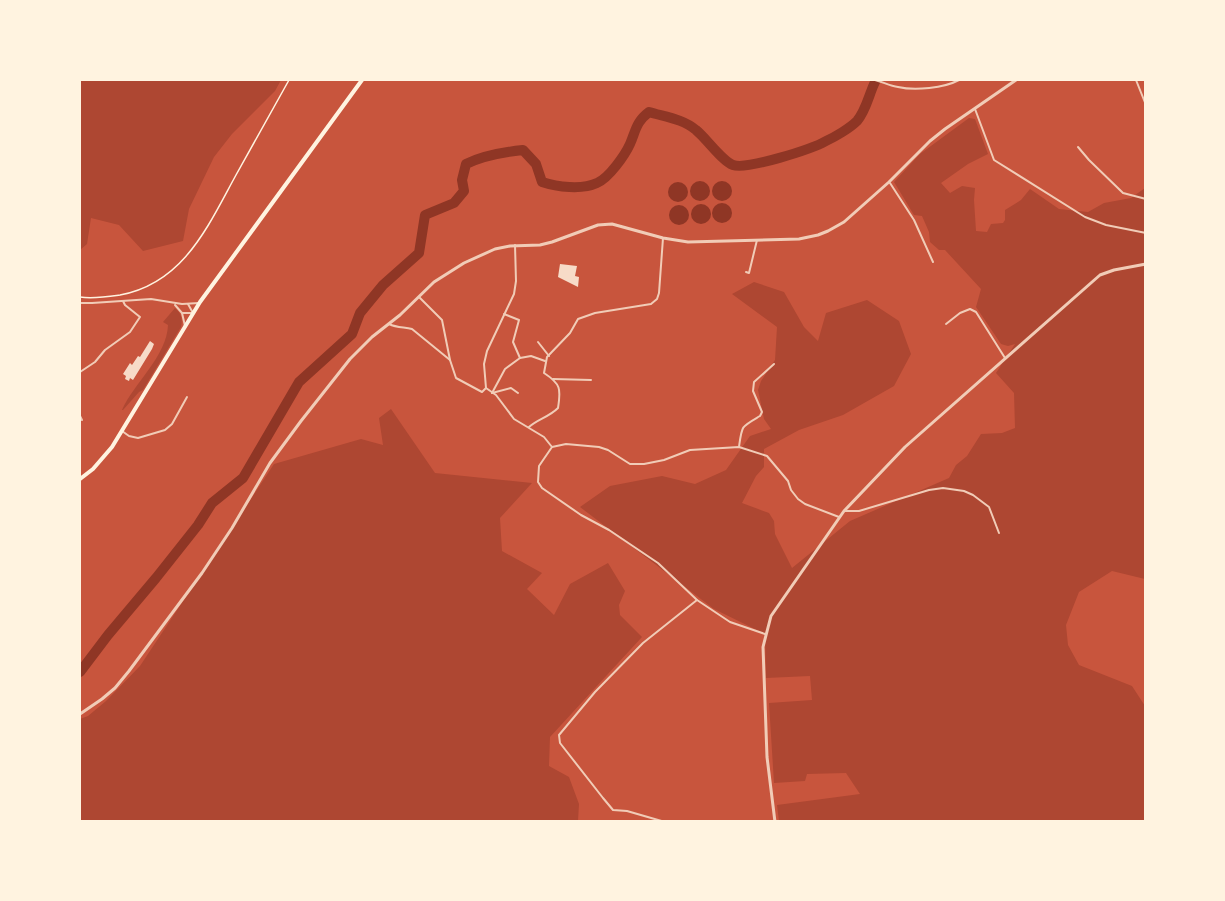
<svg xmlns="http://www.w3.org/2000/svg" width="1225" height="901" viewBox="0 0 1225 901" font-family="'Open Sans',sans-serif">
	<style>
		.green { fill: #ae4732 }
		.water { fill: #8f3625 }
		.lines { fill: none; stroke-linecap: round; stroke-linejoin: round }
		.river { stroke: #8f3625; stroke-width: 10 }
		.building { fill: #f7dbc8 }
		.path { stroke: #fff3e0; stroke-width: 1.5 }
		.minor { stroke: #f1ccb7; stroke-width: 2 }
		.tertiary { stroke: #f1ccb7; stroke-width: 3 }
		.primary { stroke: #fff3e0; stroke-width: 4 }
	</style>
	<rect width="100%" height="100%" fill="#c8553d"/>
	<g class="green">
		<polygon points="80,80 281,80 275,91 232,134 214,157 189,209 183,241 143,251 119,225 91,218 87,244 80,250"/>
		<polygon points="969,118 975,119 988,154 968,164 941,183 950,193 962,186 975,188 974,200 976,231 987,232 991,224 1003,223 1005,220 1005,210 1021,200 1030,189 1059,209 1088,212 1104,203 1131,198 1145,188 1145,579 1112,571 1079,592 1066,625 1068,645 1079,665 1132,686 1145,706 1145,821 779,821 777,805 860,794 846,773 807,774 805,781 774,783 769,703 812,700 810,676 766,678 765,634 714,609 580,507 610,486 662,476 695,484 726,470 750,436 771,429 764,419 758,390 761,381 775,360 777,327 732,294 754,282 784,292 804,327 818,341 826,313 867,300 899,321 911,354 894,386 843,415 799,430 764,449 764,467 756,476 742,503 769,513 774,521 775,534 792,568 850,521 949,478 956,465 967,456 981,434 1002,433 1015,428 1014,393 996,373 1015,344 1008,346 1001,344 976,307 981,289 945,250 939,250 930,242 929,232 922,216 914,215 894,182 920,154"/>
		<path d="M 175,308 C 181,313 183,319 181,327 L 143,390 L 139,392 L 123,410 L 122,410 C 134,383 167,356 168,325 L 163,322 Z"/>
		<polygon points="391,409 435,473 532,483 500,518 502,551 542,573 527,589 554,615 570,584 608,563 625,591 619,605 620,615 642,637 550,737 549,766 569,777 579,804 578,821 80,821 80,719 88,716 106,701 140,666 274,464 361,439 383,445 379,418"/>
	</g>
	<g class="water">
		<circle cx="700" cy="191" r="10"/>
		<circle cx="722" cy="191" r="10"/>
		<circle cx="678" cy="192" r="10"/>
		<circle cx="722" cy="213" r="10"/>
		<circle cx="701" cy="214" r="10"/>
		<circle cx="679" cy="215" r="10"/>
	</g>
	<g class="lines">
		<path class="river" d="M 80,672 L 108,635 L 156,578 L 198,525 L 212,503 L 243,478 L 299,382 L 352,334 L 360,313 L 383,285 L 419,253 L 425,215 L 454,203 L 464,191 L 462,180 L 466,164 C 484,155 504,152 523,150 L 536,164 L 542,182 C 557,187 582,190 597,183 C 609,178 625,155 630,144 C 636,130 636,122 649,112 C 666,117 683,119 696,130 C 706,138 722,161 733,165 C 747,170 812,149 826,141 C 835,137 850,128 857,121 C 867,109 869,93 876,80"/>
	</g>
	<g class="building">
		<polygon points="560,264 577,266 575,276 579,277 578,287 558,277"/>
		<polygon points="150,341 154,344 152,349 133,380 130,378 129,381 125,379 126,376 123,374 130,363 132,365 138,356 140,357"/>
	</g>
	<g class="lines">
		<path class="path" d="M 80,297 C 93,299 106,297 120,295 C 184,283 208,226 236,175 C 254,143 272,111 289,80"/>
		<g class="minor">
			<path d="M 875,80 C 883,82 890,86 898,87 C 915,91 944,88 959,80"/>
			<polyline points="1136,80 1146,105"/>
			<polyline points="975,109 994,160 1085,217 1106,225 1146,233"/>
			<polyline points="1078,147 1089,160 1123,193 1146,199"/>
			<polyline points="890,183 914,220 933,262"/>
			<polyline points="515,245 516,281 514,294 487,351 484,364 486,388 496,395 514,419 544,437 552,447 539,466 538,482 542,488 581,515 609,530 658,563 697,600 730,622 765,634"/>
			<polyline points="746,272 749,273 757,240"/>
			<polyline points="419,297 442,320 450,360 456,378 482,392 486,388"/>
			<polyline points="80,303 92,303 151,299 182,304 199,303"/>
			<polyline points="175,305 182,313 185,326"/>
			<polyline points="182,313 193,313 188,304"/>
			<polyline points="504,314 519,320 513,342 520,358"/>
			<path d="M 389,324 C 397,328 404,327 412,329 L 450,360"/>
			<polyline points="946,324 960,313 970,309 976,312 1005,358"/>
			<polyline points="538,342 549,356"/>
			<polyline points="80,372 95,362 105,350 130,332 140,317 125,305 123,301"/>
			<polyline points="553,379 591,380"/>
			<polyline points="492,393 505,369 520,358 531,356 545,361"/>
			<polyline points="492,393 511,388 518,393"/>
			<polyline points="80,416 82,420"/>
			<path d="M 529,427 C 538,419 549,417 558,408 C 561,389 561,384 544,373 L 547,357 L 570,333 L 578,319 L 595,313 L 651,304 L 657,299 L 659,293 L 663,238"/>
			<polyline points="122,431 129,436 138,438 165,430 172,424 187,397"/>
			<polyline points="552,447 566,444 599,447 608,450 630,464 644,464 664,460 690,450 739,447 767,456 788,481 791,490 798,499 805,504 839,517"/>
			<path d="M 739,447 C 742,425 741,427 760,416 L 762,412 L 753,391 L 754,382 L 774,364"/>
			<polyline points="844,511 859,511 929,490 943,488 964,491 973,495 989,507 999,533"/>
			<polyline points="1145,710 1146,710"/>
			<polyline points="665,822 627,811 613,810 603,798 560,743 559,735 595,692 643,643 697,600"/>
		</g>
		<g class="tertiary">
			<polyline points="80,714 102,699 115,688 129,671 202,573 232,528 270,463 301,421 350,359 372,337 400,315 434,282 464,263 495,249 510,246 540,245 552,242 598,225 612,224 663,238 688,242 799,239 818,235 828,231 844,222 889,182 930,141 945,129 1016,80"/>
			<polyline points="775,822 767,757 763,647 771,616 844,511 905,447 1100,275 1114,270 1146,264"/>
		</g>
		<polyline class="primary" points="80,479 93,469 112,447 200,302 362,80"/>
	</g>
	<rect width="1225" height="901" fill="none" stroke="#fff3e0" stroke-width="162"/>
</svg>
